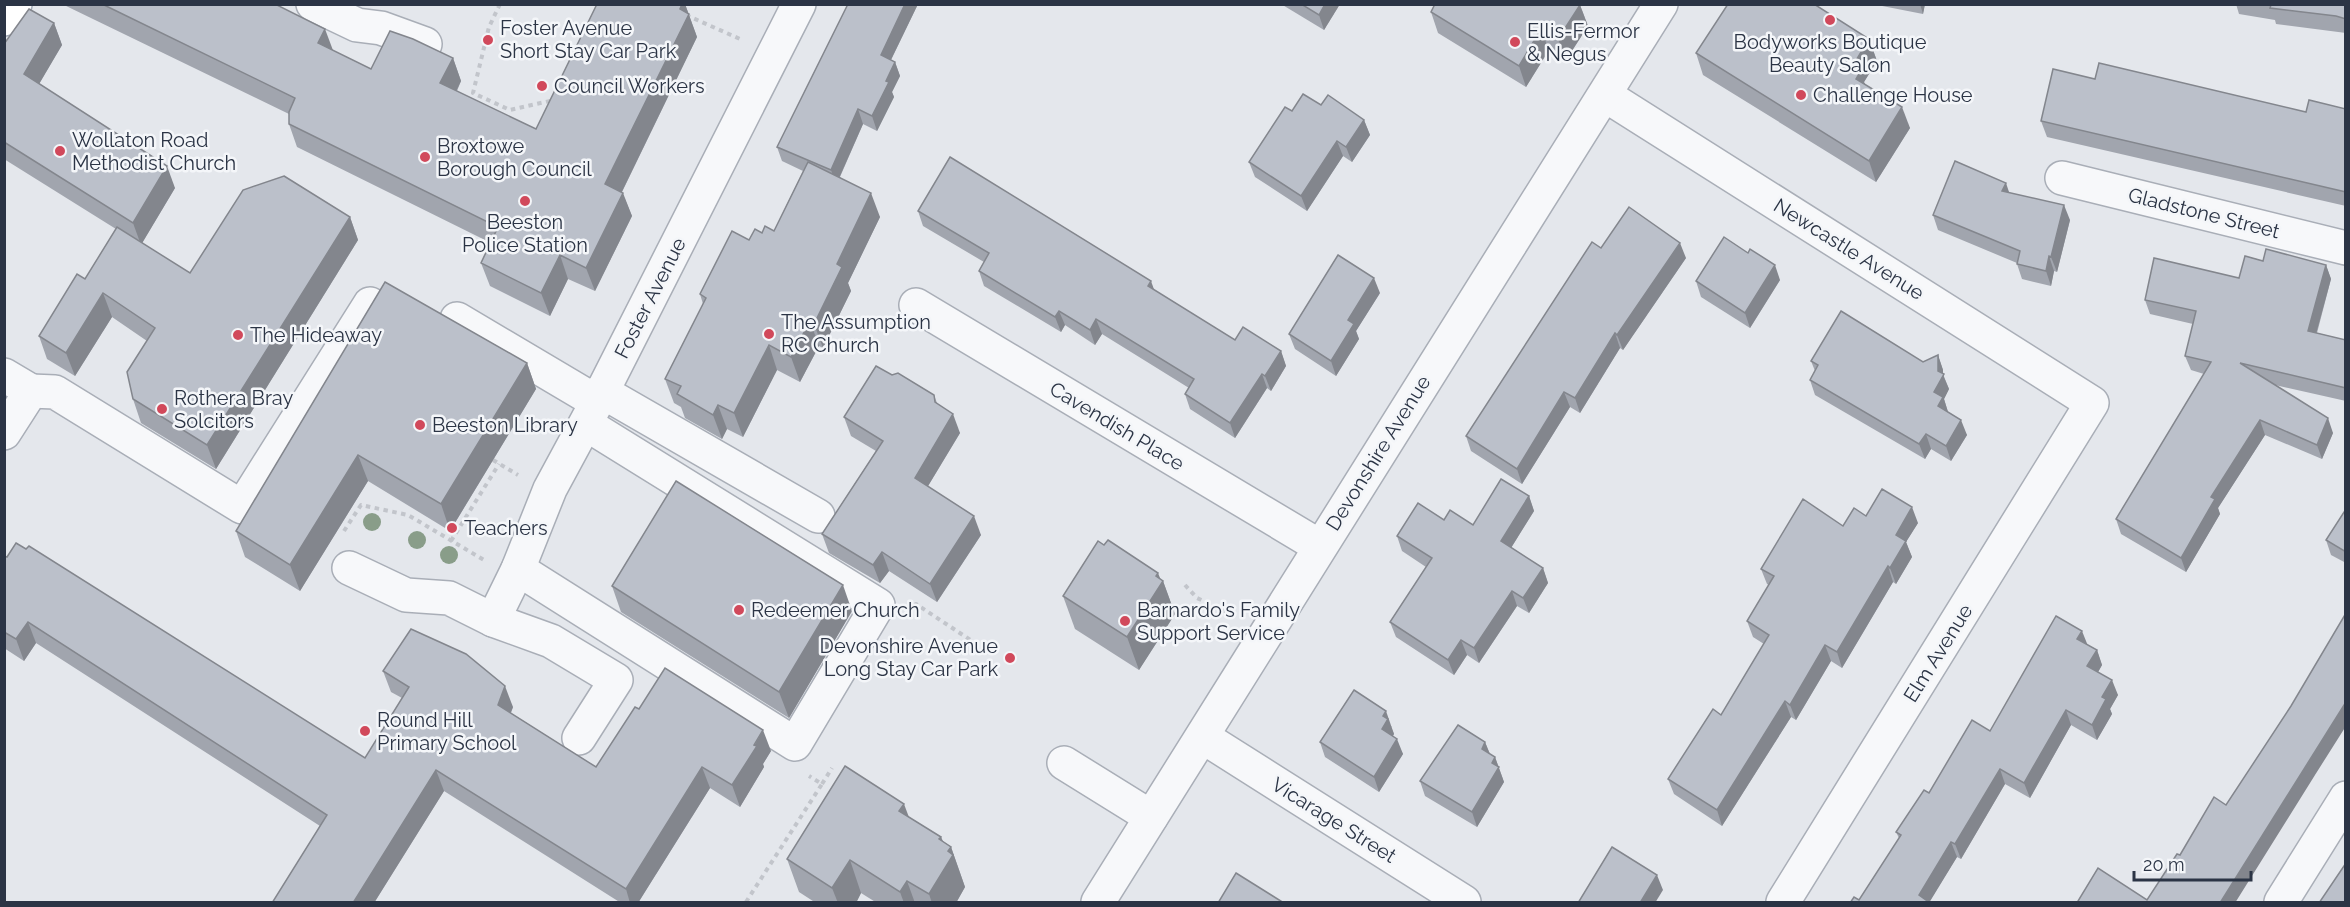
<svg xmlns="http://www.w3.org/2000/svg" width="2350" height="907" viewBox="0 0 2350 907" font-family="Raleway,sans-serif">
	<style>
		.lines { fill: none; stroke-linecap: round; stroke-linejoin: round }
		.minor-casing { stroke: #a9aeb7; stroke-width: 36 }
		.major-casing { stroke: #a3abb8; stroke-width: 36 }
		.path { stroke: #c2c5cb; stroke-width: 4; stroke-dasharray: 4.5 4.5; stroke-linecap: butt }
		.minor { stroke: #f7f8fa; stroke-width: 33 }
		.major { stroke: #fff; stroke-width: 33 }
		.tree { fill: #899d89 }
		.wall { fill: #a1a5ae }
		.shaded-wall { fill: #83868d }
		.building { fill: #bbc0ca; stroke: #83868d; stroke-width: 1.5 }
		.poi-dot { fill: #d1495b; stroke: #f4f6f9; stroke-width: 2 }
		.labels { text-anchor: middle; stroke-width: 5; stroke-linejoin: round; paint-order: stroke }
		.poi-label { font-size: 20px; fill: #2b3445; stroke: #f4f6f9; text-anchor: start }
		.street-label { font-size: 20px; fill: #2b3445; stroke: #f4f6f9 }
	</style>
	<rect width="100%" height="100%" fill="#e4e7ec"/>
	<g class="lines">
		<defs>
			<g id="minor">
				<polyline points="313,4 357,25 381,28 425,44"/>
				<polyline points="1605,95 2092,403 1783,902"/>
				<polyline points="2062,178 2346,248"/>
				<polyline points="916,305 1319,546"/>
				<polyline points="457,319 597,402"/>
				<polyline points="4,375 31,391"/>
				<polyline points="31,391 55,392 242,507 370,304"/>
				<polyline points="601,391 818,516"/>
				<polyline points="4,433 31,391"/>
				<polyline points="349,568 406,595 449,598 493,620 518,569 550,489 597,402 799,4"/>
				<polyline points="518,569 795,744 878,605 586,424"/>
				<polyline points="493,620 551,641 616,680 579,738"/>
				<polyline points="1203,737 1464,902"/>
				<polyline points="1064,763 1151,817"/>
				<polyline points="1098,902 1661,4"/>
				<polyline points="2281,902 2346,798"/>
			</g>
			<polyline id="major" points="4,19 15,4"/>
		</defs>
		<use href="#minor" class="minor-casing"/>
		<use href="#major" class="major-casing"/>
		<g class="path">
			<polyline points="500,4 489,27 473,93 510,110 554,100"/>
			<polyline points="686,15 740,39"/>
			<polyline points="493,460 518,475"/>
			<polyline points="344,531 361,505 408,515 484,560"/>
			<polyline points="451,541 499,464"/>
			<polyline points="1185,585 1197,598 1235,616"/>
			<polyline points="914,606 916,604 978,645"/>
			<polyline points="822,784 832,768"/>
			<polyline points="746,902 822,784 809,776"/>
		</g>
		<use href="#minor" class="minor"/>
		<use href="#major" class="major"/>
	</g>
	<g class="tree">
		<circle cx="372" cy="522" r="9"/>
		<circle cx="417" cy="540" r="9"/>
		<circle cx="449" cy="555" r="9"/>
	</g>
	<g class="wall">
		<polygon points="62,4 275,4 332,50 371,69 453,58 461,81 457,91 536,129 597,4 685,4 697,37 622,192 632,216 595,291 568,279 550,316 490,286 481,263 491,243 297,147 289,124 289,114"/>
		<polygon points="848,4 918,4 891,60 895,62 900,76 892,92 894,97 877,131 863,124 840,177 880,217 848,283 851,291 823,348 819,346 800,382 777,370 743,437 727,429 722,439 685,418 681,407 674,403 665,379 703,304 700,294 749,240 774,231 803,171 782,161 777,147"/>
		<polygon points="1281,4 1340,4 1324,30"/>
		<polygon points="1872,4 1925,4 1923,14"/>
		<polygon points="2236,4 2346,4 2346,33 2276,24 2275,20 2239,14"/>
		<polygon points="1580,5 1588,26 1566,60 1549,50 1526,87 1438,33 1431,12"/>
		<polygon points="54,23 62,45 39,84 175,188 142,243 190,273 350,217 358,240 216,469 141,423 133,399 147,341 112,317 75,376 47,359 39,336 85,279 116,229 4,159 4,44"/>
		<polygon points="1869,39 1877,61 1864,82 1865,84 1910,128 1876,182 1703,75 1696,53"/>
		<polygon points="2095,79 2306,112 2346,109 2346,206 2047,137 2041,121"/>
		<polygon points="1321,105 1364,120 1370,135 1352,162 1343,156 1307,211 1255,177 1249,162"/>
		<polygon points="2009,193 2070,220 2057,272 2054,271 2051,286 2022,279 2017,264 2017,263 1938,230 1933,215"/>
		<polygon points="918,211 1154,290 1235,340 1281,351 1286,366 1271,391 1267,388 1235,438 1190,409 1185,394 1189,388 1102,334 1095,345 1065,325 1061,332 984,286 979,271 984,262 923,226"/>
		<polygon points="1601,248 1686,258 1623,350 1620,348 1580,413 1570,407 1522,484 1471,451 1466,436"/>
		<polygon points="2263,261 2326,265 2331,279 2317,333 2346,340 2346,401 2275,385 2333,433 2322,459 2265,435 2218,508 2220,514 2186,572 2121,534 2116,519 2204,374 2191,370 2185,356 2193,324 2150,314 2145,300 2239,278"/>
		<polygon points="1780,280 1750,328 1701,297 1696,281"/>
		<polygon points="385,282 527,363 536,389 450,531 368,481 300,591 245,557 236,531"/>
		<polygon points="1380,293 1356,331 1359,339 1336,376 1295,349 1289,334"/>
		<polygon points="1938,355 1943,370 1943,374 1949,389 1944,399 1948,412 1967,435 1951,461 1931,449 1925,459 1815,395 1810,380 1815,371 1811,361 1923,362"/>
		<polygon points="892,375 934,395 937,403 960,433 928,486 981,535 937,602 889,571 880,583 829,553 822,534 876,451 851,436 844,417"/>
		<polygon points="1529,496 1534,511 1511,548 1543,568 1548,583 1529,613 1517,606 1479,663 1467,655 1454,675 1396,637 1390,622 1426,567 1402,551 1397,536 1473,525"/>
		<polygon points="2346,509 2346,563 2331,555 2326,540"/>
		<polygon points="1866,516 1918,523 1906,542 1912,557 1896,584 1893,582 1842,668 1831,661 1796,720 1791,717 1722,826 1674,794 1668,779 1721,715 1764,644 1753,637 1747,621 1769,585 1767,584 1761,569 1843,526"/>
		<polygon points="4,556 365,758 402,698 391,692 383,671 513,707 511,713 596,767 639,709 771,751 763,764 764,767 740,807 710,788 638,903 621,903 444,791 374,903 272,903 320,826 36,643 24,661 4,648"/>
		<polygon points="1161,580 1163,581 1175,614 1139,670 1075,629 1063,596"/>
		<polygon points="612,586 852,611 789,718 621,612"/>
		<polygon points="2087,645 2097,650 2102,665 2098,672 2118,695 2110,709 2112,714 2097,740 2071,725 2030,798 2005,784 1961,859 1957,857 1929,902 1859,900 1899,838 1896,832 1929,793 1990,731"/>
		<polygon points="1392,726 1391,727 1394,734 1393,736 1403,754 1379,792 1325,757 1320,742"/>
		<polygon points="1485,742 1490,754 1495,757 1504,782 1477,827 1425,796 1420,781"/>
		<polygon points="909,817 941,837 943,841 951,847 965,887 956,903 877,903 861,893 856,903 816,903 799,892 787,859"/>
	</g>
	<g class="shaded-wall">
		<polygon points="682,4 685,4 697,37 614,208 605,184"/>
		<polygon points="905,4 918,4 886,70 881,55"/>
		<polygon points="1325,4 1340,4 1324,30 1319,15"/>
		<polygon points="1920,4 1925,4 1923,14"/>
		<polygon points="1580,5 1588,26 1566,60 1558,39"/>
		<polygon points="54,23 62,45 32,96 24,74"/>
		<polygon points="325,29 334,53 318,43"/>
		<polygon points="1541,29 1549,50 1526,87 1519,66"/>
		<polygon points="1869,39 1877,61 1864,82 1868,93 1856,79 1852,67"/>
		<polygon points="453,58 461,81 449,106 440,83"/>
		<polygon points="895,62 900,76 892,92 894,97 877,131 872,116 886,81"/>
		<polygon points="1902,107 1910,128 1876,182 1869,161"/>
		<polygon points="858,109 863,124 836,185 831,170"/>
		<polygon points="1364,120 1370,135 1352,162 1346,147"/>
		<polygon points="1337,141 1343,156 1307,211 1301,196"/>
		<polygon points="167,166 175,188 141,245 133,223"/>
		<polygon points="2006,183 2011,198 2002,191"/>
		<polygon points="623,193 632,216 595,291 586,268"/>
		<polygon points="871,193 880,217 848,283 851,291 823,348 814,324 837,264"/>
		<polygon points="2064,205 2070,220 2057,272 2051,257"/>
		<polygon points="350,217 358,240 216,469 207,445"/>
		<polygon points="1680,243 1686,258 1623,350 1617,335"/>
		<polygon points="560,255 568,279 550,316 541,293"/>
		<polygon points="2049,256 2054,271 2051,286 2046,271"/>
		<polygon points="1775,265 1780,280 1750,328 1745,313"/>
		<polygon points="2326,265 2331,279 2313,345 2308,331"/>
		<polygon points="1374,278 1380,293 1356,331 1359,339 1336,376 1331,361 1348,320"/>
		<polygon points="1151,281 1156,295 1148,286"/>
		<polygon points="103,293 112,317 75,376 66,353"/>
		<polygon points="1059,311 1065,325 1061,332 1055,317"/>
		<polygon points="1096,319 1102,334 1095,345 1090,330"/>
		<polygon points="810,321 819,346 800,382 791,357"/>
		<polygon points="1615,333 1620,348 1580,413 1575,398"/>
		<polygon points="769,345 777,370 743,437 734,413"/>
		<polygon points="1281,351 1286,366 1271,391 1265,376"/>
		<polygon points="1938,355 1943,370 1943,375 1949,389 1944,399 1948,412 1943,421 1934,392 1938,371"/>
		<polygon points="527,363 536,389 450,531 441,504"/>
		<polygon points="1262,374 1267,388 1235,438 1230,423"/>
		<polygon points="1564,392 1570,407 1522,484 1517,469"/>
		<polygon points="718,405 727,429 722,439 713,415"/>
		<polygon points="953,414 960,433 922,496 915,478"/>
		<polygon points="2328,418 2333,433 2322,459 2317,445"/>
		<polygon points="1961,420 1967,435 1951,461 1946,446"/>
		<polygon points="2260,420 2265,435 2218,508 2220,514 2186,572 2181,558 2211,497"/>
		<polygon points="1926,434 1931,449 1925,459 1919,444"/>
		<polygon points="358,455 368,481 300,591 290,565"/>
		<polygon points="1529,496 1534,511 1506,556 1501,541"/>
		<polygon points="1912,507 1918,523 1906,542 1912,557 1896,584 1890,568 1896,535"/>
		<polygon points="974,516 981,535 937,602 930,584"/>
		<polygon points="882,552 889,571 880,583 873,565"/>
		<polygon points="1888,566 1893,582 1842,668 1837,652"/>
		<polygon points="1543,568 1548,583 1529,613 1523,598"/>
		<polygon points="1158,573 1162,583 1163,581 1175,614 1139,670 1127,637 1156,576"/>
		<polygon points="843,585 852,611 789,718 779,692"/>
		<polygon points="1512,591 1517,606 1479,663 1474,648"/>
		<polygon points="28,622 36,643 24,661 16,639"/>
		<polygon points="2082,631 2088,646 2077,639"/>
		<polygon points="1461,640 1467,655 1454,675 1448,660"/>
		<polygon points="1825,645 1831,661 1796,720 1790,705"/>
		<polygon points="2097,650 2102,665 2093,681 2087,666"/>
		<polygon points="2112,680 2118,695 2110,709 2112,714 2097,740 2092,725 2102,697"/>
		<polygon points="505,686 513,707 505,726 498,705"/>
		<polygon points="1785,701 1791,717 1722,826 1717,810"/>
		<polygon points="2346,702 2346,726 2315,775 2235,903 2220,903"/>
		<polygon points="2066,710 2071,725 2030,798 2024,783"/>
		<polygon points="1386,711 1394,734 1387,744 1382,729 1383,716"/>
		<polygon points="763,730 771,751 763,764 764,767 740,807 732,785"/>
		<polygon points="1397,739 1403,754 1379,792 1374,777"/>
		<polygon points="1485,742 1491,757 1482,749"/>
		<polygon points="1495,757 1504,782 1477,827 1472,812 1492,763"/>
		<polygon points="702,767 710,788 638,903 630,903 626,889"/>
		<polygon points="2000,769 2005,784 1961,859 1955,844"/>
		<polygon points="436,770 444,791 374,903 353,903"/>
		<polygon points="904,804 916,836 899,811"/>
		<polygon points="941,837 950,861 948,851 951,847 965,887 956,903 932,903 929,894 939,839"/>
		<polygon points="1951,842 1957,857 1929,903 1919,895"/>
		<polygon points="850,860 861,893 856,903 838,903 832,888"/>
		<polygon points="1657,875 1663,890 1655,903 1640,903"/>
		<polygon points="907,881 915,903 904,903 900,892"/>
	</g>
	<g class="building">
		<polygon points="102,4 275,4 325,29 318,43 371,69 390,31 413,39 453,58 440,83 536,129 597,4 682,4 680,9 689,14 605,184 623,193 586,268 560,255 541,293 481,263 498,227 289,124 289,112 295,98"/>
		<polygon points="848,4 905,4 881,55 895,62 886,81 889,82 872,116 858,109 831,170 777,147"/>
		<polygon points="1301,4 1325,4 1319,15"/>
		<polygon points="1435,4 1579,4 1580,5 1558,39 1541,29 1519,66 1431,12"/>
		<polygon points="1728,4 1814,4 1869,39 1852,67 1860,72 1856,79 1902,107 1869,161 1696,53"/>
		<polygon points="2269,4 2346,4 2346,19 2336,16 2270,8 2271,5"/>
		<polygon points="29,9 54,23 24,74 167,166 133,223 4,142 4,44"/>
		<polygon points="2099,63 2306,112 2309,100 2346,109 2346,192 2041,121 2053,69 2095,79"/>
		<polygon points="1303,94 1321,105 1328,95 1364,120 1346,147 1337,141 1301,196 1249,162 1285,107 1292,111"/>
		<polygon points="950,157 1151,281 1148,286 1235,340 1243,327 1281,351 1265,376 1262,374 1230,423 1185,394 1194,379 1096,319 1090,330 1059,311 1055,317 979,271 989,253 918,211"/>
		<polygon points="1955,161 2006,183 2002,191 2064,205 2051,257 2049,256 2046,271 2017,264 2020,251 1933,215"/>
		<polygon points="808,162 871,193 837,264 842,267 814,324 810,321 791,357 769,345 734,413 718,405 713,415 677,394 681,386 665,379 706,298 700,294 732,231 749,240 755,229 762,233 765,226 774,231"/>
		<polygon points="284,176 350,217 207,445 133,399 127,372 155,328 103,293 66,353 39,336 77,274 85,279 117,227 190,273 243,190"/>
		<polygon points="1629,207 1680,243 1617,335 1615,333 1575,398 1564,392 1517,469 1466,436 1592,242 1601,248"/>
		<polygon points="1724,237 1748,253 1750,249 1775,265 1745,313 1696,281"/>
		<polygon points="2266,249 2326,265 2308,331 2346,340 2346,388 2240,363 2328,418 2317,445 2260,420 2211,497 2215,499 2181,558 2116,519 2211,362 2185,356 2196,311 2145,300 2154,258 2239,278 2245,256 2263,261"/>
		<polygon points="1338,255 1374,278 1348,320 1354,324 1331,361 1289,334"/>
		<polygon points="385,282 527,363 441,504 358,455 290,565 236,531"/>
		<polygon points="1841,311 1923,362 1938,355 1938,371 1944,374 1934,392 1943,397 1938,406 1961,420 1946,446 1926,434 1919,444 1810,380 1818,365 1811,361"/>
		<polygon points="876,366 892,375 898,373 934,395 935,402 953,414 915,478 974,516 930,584 882,552 873,565 822,534 883,441 844,417"/>
		<polygon points="1501,479 1529,496 1501,541 1543,568 1523,598 1512,591 1474,648 1461,640 1448,660 1390,622 1432,558 1397,536 1418,503 1444,520 1450,510 1473,525"/>
		<polygon points="676,481 843,585 779,692 612,586"/>
		<polygon points="1882,489 1912,507 1896,535 1906,541 1890,568 1888,566 1837,652 1825,645 1790,705 1785,701 1717,810 1668,779 1713,709 1721,715 1769,635 1747,621 1774,576 1761,569 1803,499 1843,526 1854,508 1866,516"/>
		<polygon points="2346,509 2346,552 2326,540"/>
		<polygon points="1108,540 1158,573 1156,576 1163,581 1127,637 1063,596 1098,541 1104,545"/>
		<polygon points="16,543 26,549 29,546 365,758 409,687 383,671 411,629 466,654 505,686 498,705 596,767 635,707 639,709 665,668 763,730 754,745 757,746 732,785 702,767 626,889 436,770 353,903 272,903 327,815 28,622 16,639 4,632 4,556 7,557"/>
		<polygon points="2346,613 2346,702 2220,903 2079,903 2078,901 2098,868 2147,900 2177,854 2180,855 2214,797 2226,805 2291,706"/>
		<polygon points="2056,616 2082,631 2077,639 2097,650 2087,666 2112,680 2102,697 2106,699 2092,725 2066,710 2024,783 2000,769 1955,844 1951,842 1919,895 1930,903 1850,903 1854,897 1859,900 1901,835 1896,832 1924,790 1929,793 1972,720 1990,731"/>
		<polygon points="1354,690 1386,711 1383,716 1388,719 1382,729 1397,739 1374,777 1320,742"/>
		<polygon points="1458,725 1485,742 1482,749 1495,757 1492,763 1499,767 1472,812 1420,781"/>
		<polygon points="845,766 904,804 899,811 941,837 939,839 951,847 948,851 953,855 929,894 907,881 900,892 850,860 832,888 787,859"/>
		<polygon points="1612,847 1657,875 1640,903 1578,903"/>
		<polygon points="2346,863 2346,903 2319,903"/>
		<polygon points="1236,873 1284,903 1218,903"/>
	</g>
	<g class="poi-dot">
		<circle cx="1830" cy="20" r="6"/>
		<circle cx="488" cy="40" r="6"/>
		<circle cx="1515" cy="42" r="6"/>
		<circle cx="542" cy="86" r="6"/>
		<circle cx="1801" cy="95" r="6"/>
		<circle cx="60" cy="151" r="6"/>
		<circle cx="425" cy="157" r="6"/>
		<circle cx="525" cy="201" r="6"/>
		<circle cx="769" cy="334" r="6"/>
		<circle cx="238" cy="335" r="6"/>
		<circle cx="162" cy="409" r="6"/>
		<circle cx="420" cy="425" r="6"/>
		<circle cx="452" cy="528" r="6"/>
		<circle cx="739" cy="610" r="6"/>
		<circle cx="1125" cy="621" r="6"/>
		<circle cx="1010" cy="658" r="6"/>
		<circle cx="365" cy="731" r="6"/>
	</g>
	<g class="labels">
		<g class="poi-label">
			<text x="500" y="35">Foster Avenue<tspan x="500" dy="23">Short Stay Car Park</tspan></text>
			<text x="1527" y="38">Ellis-Fermor<tspan x="1527" dy="23">&amp; Negus</tspan></text>
			<text x="1830" y="49" text-anchor="middle">Bodyworks Boutique<tspan x="1830" dy="23">Beauty Salon</tspan></text>
			<text x="554" y="93">Council Workers</text>
			<text x="1813" y="102">Challenge House</text>
			<text x="72" y="147">Wollaton Road<tspan x="72" dy="23">Methodist Church</tspan></text>
			<text x="437" y="153">Broxtowe<tspan x="437" dy="23">Borough Council</tspan></text>
			<text x="525" y="229" text-anchor="middle">Beeston<tspan x="525" dy="23">Police Station</tspan></text>
			<text x="781" y="329">The Assumption<tspan x="781" dy="23">RC Church</tspan></text>
			<text x="250" y="342">The Hideaway</text>
			<text x="174" y="405">Rothera Bray<tspan x="174" dy="23">Solcitors</tspan></text>
			<text x="432" y="432">Beeston Library</text>
			<text x="464" y="535">Teachers</text>
			<text x="751" y="617">Redeemer Church</text>
			<text x="1137" y="617">Barnardo's Family<tspan x="1137" dy="23">Support Service</tspan></text>
			<text x="998" y="653" text-anchor="end">Devonshire Avenue<tspan x="998" dy="23">Long Stay Car Park</tspan></text>
			<text x="377" y="727">Round Hill<tspan x="377" dy="23">Primary School</tspan></text>
		</g>
		<g class="street-label">
			<text transform="translate(2204 213) rotate(14)" y="7">Gladstone Street</text>
			<text transform="translate(1849 249) rotate(32)" y="7">Newcastle Avenue</text>
			<text transform="translate(650 298) rotate(-63)" y="7">Foster Avenue</text>
			<text transform="translate(1117 426) rotate(31)" y="7">Cavendish Place</text>
			<text transform="translate(1378 453) rotate(-58)" y="7">Devonshire Avenue</text>
			<text transform="translate(1938 653) rotate(-58)" y="7">Elm Avenue</text>
			<text transform="translate(1334 820) rotate(32)" y="7">Vicarage Street</text>
		</g>
	</g>
	<rect width="2350" height="907" fill="none" stroke="#2b3445" stroke-width="12"/>
	<path d="M2134 871v9h117v-9" fill="none" stroke="#2b3445" stroke-width="3"/>
	<text x="2143" y="871" font-size="18" fill="#2b3445" stroke="#f4f6f9" stroke-width="4.5" paint-order="stroke">20 m</text>
</svg>
